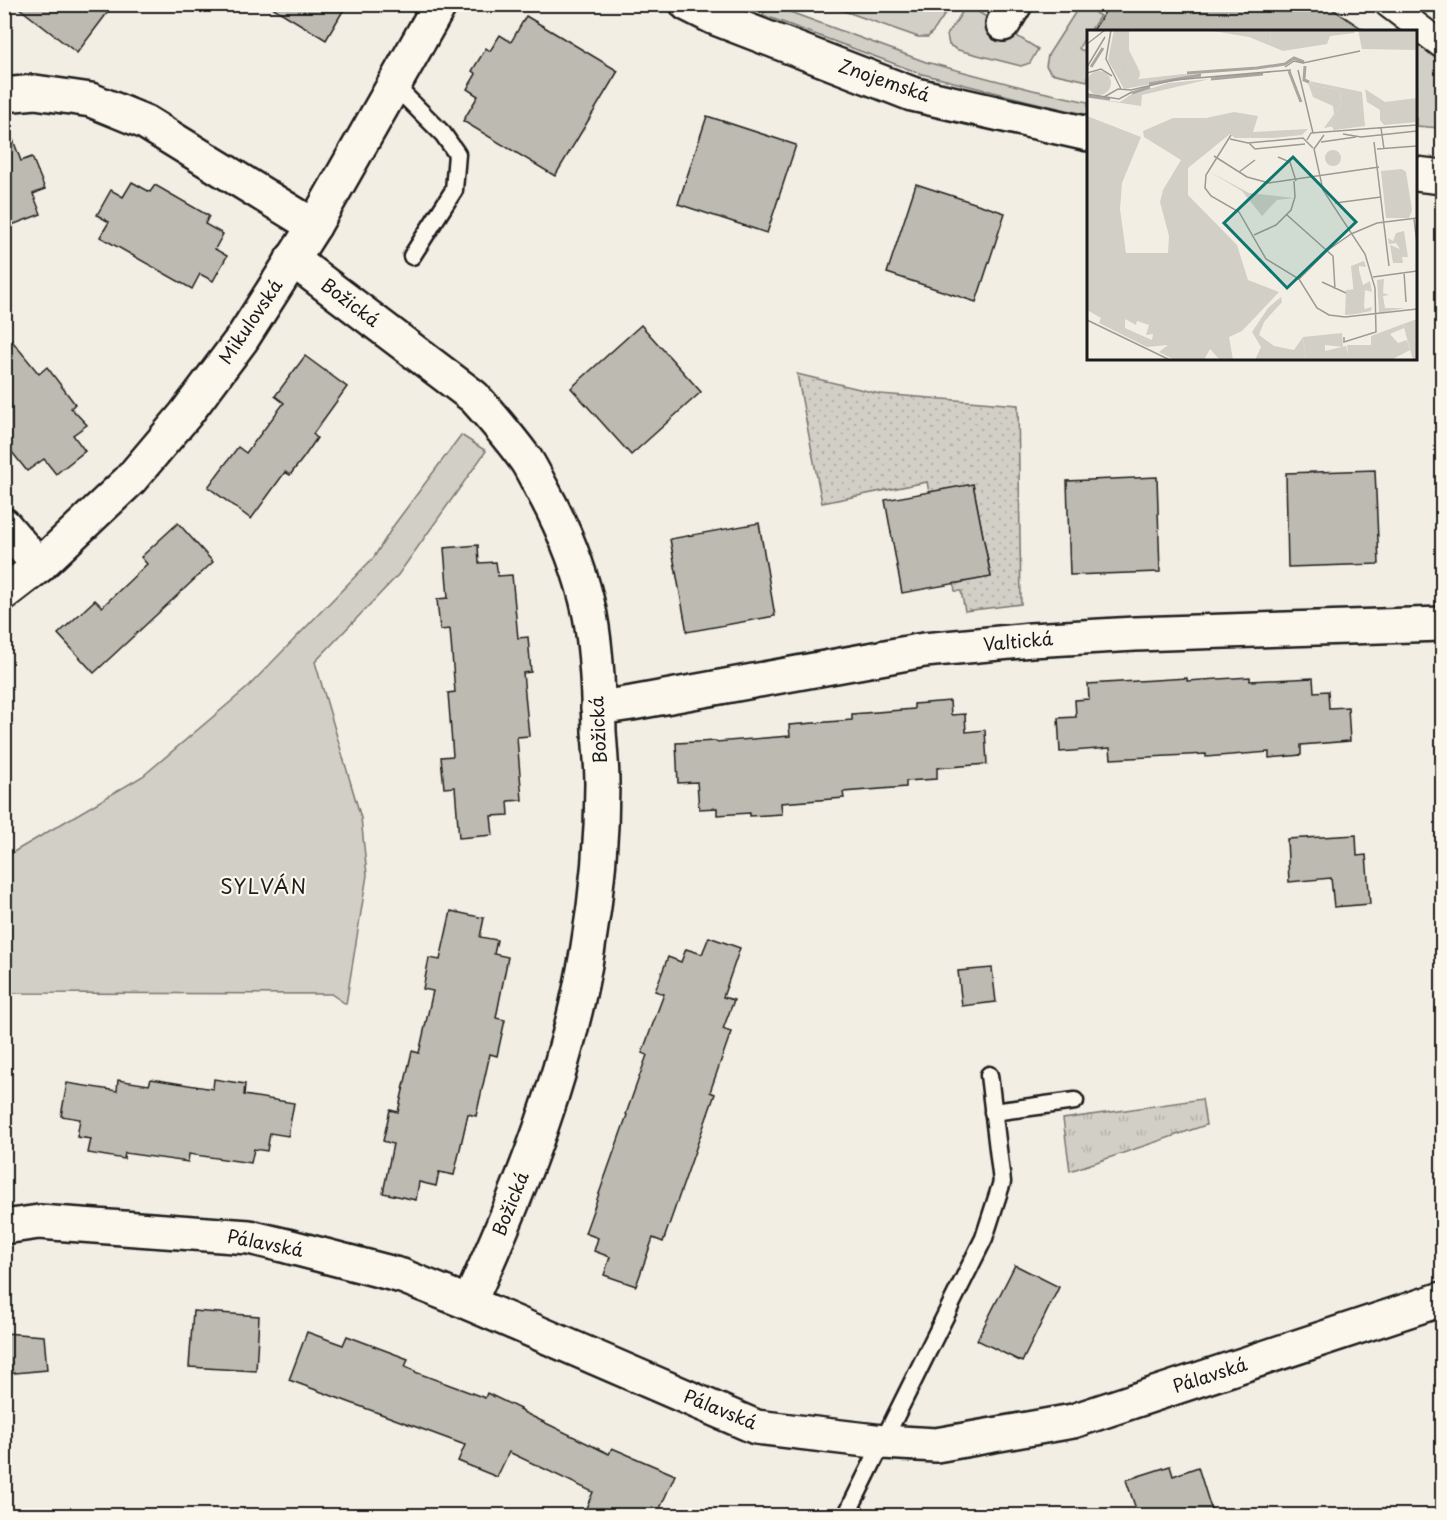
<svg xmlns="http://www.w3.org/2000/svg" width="1447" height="1520" viewBox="0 0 1447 1520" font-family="'Playpen Sans',sans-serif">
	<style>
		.grass { fill: #d2cfc6; stroke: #777671; stroke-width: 1.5 }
		.park { fill: url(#park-tufts); stroke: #777671; stroke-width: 1.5 }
		.garden { fill: url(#garden-dots); stroke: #777671; stroke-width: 1.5 }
		.building { fill: #bdbab1; stroke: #1c1c1c; stroke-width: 1.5 }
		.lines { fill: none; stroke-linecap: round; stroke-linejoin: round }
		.service-casing { stroke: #1c1c1c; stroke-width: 21 }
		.pedestrian-casing { stroke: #1c1c1c; stroke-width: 30 }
		.minor-casing { stroke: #1c1c1c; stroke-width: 38 }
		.service { stroke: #fbf7ec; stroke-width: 16 }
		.pedestrian { stroke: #fbf7ec; stroke-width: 26 }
		.minor { stroke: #fbf7ec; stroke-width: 33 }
		.labels { text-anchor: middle; stroke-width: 4.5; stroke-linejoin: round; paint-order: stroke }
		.street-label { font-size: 18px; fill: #1c1c1c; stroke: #fbf7ec }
		.neighbourhood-label { font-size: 20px; letter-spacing: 1.5px; fill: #1c1c1c; stroke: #fbf7ec }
		.inset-river { fill: none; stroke: #a9a6a0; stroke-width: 3 }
		.inset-road { fill: none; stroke: #9c9a94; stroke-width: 1.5 }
		.view { fill: #0f766e; fill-opacity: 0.15; stroke: #0f766e; stroke-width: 3 }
		.inset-edge { fill: none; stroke: #1c1c1c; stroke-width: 3 }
	</style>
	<defs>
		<pattern id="park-tufts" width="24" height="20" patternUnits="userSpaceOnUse" patternTransform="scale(1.5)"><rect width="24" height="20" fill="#d2cfc6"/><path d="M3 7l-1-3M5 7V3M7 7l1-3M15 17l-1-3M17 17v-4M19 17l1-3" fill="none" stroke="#b4b1aa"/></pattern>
		<pattern id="garden-dots" width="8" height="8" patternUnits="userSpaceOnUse" patternTransform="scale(1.5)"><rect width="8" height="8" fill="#d2cfc6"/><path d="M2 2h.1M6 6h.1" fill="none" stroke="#b4b1aa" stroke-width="1.8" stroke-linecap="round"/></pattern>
	</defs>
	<rect width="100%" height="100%" fill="#f2eee4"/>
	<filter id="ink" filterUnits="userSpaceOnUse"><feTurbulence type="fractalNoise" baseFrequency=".0167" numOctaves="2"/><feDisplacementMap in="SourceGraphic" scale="12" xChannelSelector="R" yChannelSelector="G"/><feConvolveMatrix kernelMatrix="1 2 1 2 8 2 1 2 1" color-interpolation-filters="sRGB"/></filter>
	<g filter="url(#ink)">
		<g class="grass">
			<polygon points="767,4 771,5 926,62 1033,90 1088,102 1088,115 1029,101 922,74 763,15"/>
			<polygon points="902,4 910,7 912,5 951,5 935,29 928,37 918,37 827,5"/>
			<polygon points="967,5 1038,49 1030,63 1021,66 958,50 949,45 947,35"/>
			<polygon points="1080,5 1083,5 1100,16 1090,31 1088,32 1079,48 1081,50 1088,51 1088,81 1051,73 1046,66 1048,55"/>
			<polygon points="1416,43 1442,62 1442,124 1440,128 1416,126"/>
			<polygon points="461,435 486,451 398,575 315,662 361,818 367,875 346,1004 331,994 5,993 5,857 143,776 247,688 374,557 394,525"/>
		</g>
		<polygon class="park" points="1202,1099 1206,1125 1070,1171 1063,1119"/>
		<polygon class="garden" points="797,374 880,394 1018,405 1021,604 965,611 961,591 955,591 954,584 991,577 973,484 929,492 927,482 822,503"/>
		<g class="building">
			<polygon points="14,4 114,4 77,53"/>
			<polygon points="267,4 347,4 326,40"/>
			<polygon points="1110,4 1325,4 1367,32 1092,32"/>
			<polygon points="526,16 618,71 555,176 463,121 478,96 467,89 476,74 472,71 486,48 490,51 500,35 511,42"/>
			<polygon points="707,116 796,145 767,233 678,204"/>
			<polygon points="7,124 21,161 32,157 45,189 33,194 41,214 4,228 4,125"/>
			<polygon points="132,182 150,192 155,185 209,216 205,224 223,234 215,249 227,256 213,281 200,274 192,289 100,237 109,222 97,215 111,190 123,197"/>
			<polygon points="916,184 1005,213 976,302 887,273"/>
			<polygon points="641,325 701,392 631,455 571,388"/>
			<polygon points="4,331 39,374 47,367 75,404 71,408 87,425 73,435 85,451 56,474 44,459 27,471 4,442"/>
			<polygon points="305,356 347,387 313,434 317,438 304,457 290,475 285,472 251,519 208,487 238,447 246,453 284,403 275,396"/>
			<polygon points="1375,470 1379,564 1288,567 1286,473"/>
			<polygon points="1157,477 1160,572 1070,575 1067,481"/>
			<polygon points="973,484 991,577 902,593 885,500"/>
			<polygon points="178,523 213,562 94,673 58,634 95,600 102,607 147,564 141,557"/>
			<polygon points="759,523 775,616 687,632 670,539"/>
			<polygon points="478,545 479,563 496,562 498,576 512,575 518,638 528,637 531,672 523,673 529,736 517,737 522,800 508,801 509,815 491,816 493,835 459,838 455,787 444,788 441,757 453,756 448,693 455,692 450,629 440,630 437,599 448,598 444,548"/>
			<polygon points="1250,677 1250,681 1313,678 1314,692 1328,691 1329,708 1348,707 1350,741 1301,745 1301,755 1269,758 1269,752 1206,757 1206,754 1111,759 1110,748 1060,752 1058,718 1076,717 1075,700 1089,699 1088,684 1187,678 1187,681"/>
			<polygon points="950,701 951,715 965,714 966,732 985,730 987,764 937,768 937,779 906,781 906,787 843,792 844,798 781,803 782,814 750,816 750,813 717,815 717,808 699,809 697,782 678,783 676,743 716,741 716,742 790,736 789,725 852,720 852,714 914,709 914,704"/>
			<polygon points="1356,835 1357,856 1366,855 1370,904 1334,907 1331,878 1289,882 1287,839"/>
			<polygon points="451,911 484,918 480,937 497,940 494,954 508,957 496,1018 505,1020 497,1056 490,1054 476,1116 468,1114 454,1175 439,1172 436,1186 419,1182 416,1200 383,1193 393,1144 383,1141 390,1110 398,1112 412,1051 419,1053 433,991 423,989 429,958 440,960"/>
			<polygon points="709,937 740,948 723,997 734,1000 723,1029 731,1032 710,1092 715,1094 663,1242 653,1238 636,1286 604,1275 610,1257 594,1251 598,1238 585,1233 627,1115 626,1114 647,1055 642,1053 664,994 655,991 668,957 681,962 686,949 702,954"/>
			<polygon points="992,968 996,1002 962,1006 958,971"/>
			<polygon points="151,1079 213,1089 214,1079 245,1084 244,1095 294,1103 288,1136 270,1133 267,1151 254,1149 251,1163 189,1154 188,1162 125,1153 124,1159 88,1153 91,1139 77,1137 80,1119 61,1116 67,1083 117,1091 118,1080 149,1085"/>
			<polygon points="1015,1265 1059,1287 1022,1362 977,1340"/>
			<polygon points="193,1311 259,1316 256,1371 189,1367"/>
			<polygon points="307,1332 343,1345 347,1336 408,1359 405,1367 415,1371 415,1372 485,1398 487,1393 520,1409 519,1410 609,1454 612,1448 675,1475 657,1515 583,1515 593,1492 509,1452 497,1477 458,1461 465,1445 289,1380"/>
			<polygon points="4,1333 44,1336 47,1370 4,1374"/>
			<polygon points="1170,1466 1173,1476 1198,1467 1213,1515 1138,1515 1126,1480"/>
		</g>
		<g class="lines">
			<defs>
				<g id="service">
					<polyline points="394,85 443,134 457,154 454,190 412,256"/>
					<polyline points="993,1112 1075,1101"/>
					<polyline points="846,1516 984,1238 1002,1182 989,1075"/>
				</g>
				<polyline id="pedestrian" points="1388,4 1442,45"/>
				<g id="minor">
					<polyline points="687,4 713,17 912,94 1088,134"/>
					<polyline points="1003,24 1015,4"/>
					<polyline points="4,95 35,92 91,100 145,122 314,226"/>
					<polyline points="1416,174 1442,177"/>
					<path d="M 292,259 L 474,397 C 492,417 510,438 526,460 C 532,469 537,480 542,489 C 564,529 581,571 590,615 C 597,653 598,692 599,731 C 600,748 602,766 602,784 C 602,838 597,894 588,947 C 568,1071 521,1189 469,1303"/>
					<polyline points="4,525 39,566"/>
					<polyline points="4,593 39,566 130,480 185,415 242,339 314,226 440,4"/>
					<polyline points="598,708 632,703 924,650 1031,640 1135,634 1442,624"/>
					<polyline points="4,1227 39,1222 249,1237 287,1246 402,1276 469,1303 756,1427 883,1442 936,1445 1073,1421 1442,1299"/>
				</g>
			</defs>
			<use href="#service" class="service-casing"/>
			<use href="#pedestrian" class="pedestrian-casing"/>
			<use href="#minor" class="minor-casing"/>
			<use href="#service" class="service"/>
			<use href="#pedestrian" class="pedestrian"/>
			<use href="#minor" class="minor"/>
		</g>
	</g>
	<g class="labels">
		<g class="street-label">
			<text transform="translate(884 81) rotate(19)" y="6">Znojemská</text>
			<text transform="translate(350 303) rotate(37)" y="6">Božická</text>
			<text transform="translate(251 322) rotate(-56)" y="6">Mikulovská</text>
			<text transform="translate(1018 642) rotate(-5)" y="6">Valtická</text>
			<text transform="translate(599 730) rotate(-93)" y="6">Božická</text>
			<text transform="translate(511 1204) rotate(-68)" y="6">Božická</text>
			<text transform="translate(265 1244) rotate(11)" y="6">Pálavská</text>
			<text transform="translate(1210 1376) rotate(-18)" y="6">Pálavská</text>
			<text transform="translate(720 1410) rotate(22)" y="6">Pálavská</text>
		</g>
		<g class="neighbourhood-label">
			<text x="264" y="894">SYLVÁN</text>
		</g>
	</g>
	<g transform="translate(1087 30)">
		<rect width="330" height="330" fill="#f2eee4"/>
		<path d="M 27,0 L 42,0 L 42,20 L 51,38 L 40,37 L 43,50 L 96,44 L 113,45 L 37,59 L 21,30 ZM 120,0 L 183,0 L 184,16 L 162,7 ZM0 53a12 12 0 1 1 24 0a12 12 0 1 1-24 0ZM 123,49 L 55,65 L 54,76 L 0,68 L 33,72 L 45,64 L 82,53 ZM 220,50 L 227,56 L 253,60 L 254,74 L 243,94 L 247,96 L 237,98 L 247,84 L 246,76 L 226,67 ZM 315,139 L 319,142 L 325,180 L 322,188 L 299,188 L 294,141 ZM 123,142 L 162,163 L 207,168 L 190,170 L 175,186 L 155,161 ZM 317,201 L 321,227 L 315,227 L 316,233 L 306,233 L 303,215 L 313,219 L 309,213 L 302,214 L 301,208 L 306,211 L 309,203 ZM 297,249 L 296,263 L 302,265 L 296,266 L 298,278 L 318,278 L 292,283 L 290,250 ZM 269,259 L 269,284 L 258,285 L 259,260 Z" fill="#d2cfc6"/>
		<path d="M 183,0 L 266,0 L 268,3 L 243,6 L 240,14 L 196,21 L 184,16 ZM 271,0 L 330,0 L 330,20 L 275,19 ZM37 44a8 8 0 1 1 16 0a8 8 0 1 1-16 0ZM 222,51 L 275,62 L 278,96 L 247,100 L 243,94 L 254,74 L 253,60 L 227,56 ZM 278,59 L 298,72 L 330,68 L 330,92 L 297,95 L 293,90 L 293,80 L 280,72 ZM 147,82 L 171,86 L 166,102 L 221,99 L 215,105 L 186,108 L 148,108 L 143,104 L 101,138 L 101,165 L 150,215 L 161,250 L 192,262 L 155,301 L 142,307 L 146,330 L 133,330 L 123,319 L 117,330 L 81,315 L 60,317 L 12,293 L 14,288 L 0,280 L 0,86 L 54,107 L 35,153 L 33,179 L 39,223 L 81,223 L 82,206 L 73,172 L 76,160 L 94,130 L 57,107 L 56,101 L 86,88 L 119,88 ZM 38,289 L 49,295 L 50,291 L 62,295 L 59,305 L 66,304 L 65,310 L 38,298 ZM 194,267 L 195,272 L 177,292 L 172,305 L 187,316 L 207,320 L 216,307 L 219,330 L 168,330 L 174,317 L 165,302 L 181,278 Z" fill="#d2cfc6" fill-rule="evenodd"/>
		<path d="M 330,289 L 330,330 L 326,330 L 316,294 Z" fill="#d2cfc6"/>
		<path d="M238 128a8 8 0 1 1 16 0a8 8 0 1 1-16 0ZM 277,231 L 279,237 L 272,236 L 272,240 L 276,255 L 283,251 L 285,262 L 278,260 L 277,276 L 278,279 L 285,277 L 284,281 L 269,284 L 264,236 ZM 316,294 L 317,298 L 303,304 L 311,313 L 320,310 L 323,320 L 304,330 L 219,330 L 216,307 L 255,303 L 256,317 L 238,315 L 238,321 L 259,316 L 261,325 L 260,315 L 284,315 L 284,306 ZM 81,315 L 100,320 L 117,330 L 88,330 L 72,322 Z" fill="#d2cfc6"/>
		<path class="inset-river" d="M 218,36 L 217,50 L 222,52M 4,37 L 16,18M 202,41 L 214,72M 100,43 L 170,38 L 198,34 L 207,28 L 217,32M 124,49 L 176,44M 62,54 L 114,45M 45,63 L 63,57M 0,66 L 23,69"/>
		<path class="inset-road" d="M 24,0 L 19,29 L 34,59M 0,14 L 18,0M 0,37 L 18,7M 198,37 L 207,31 L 216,33 L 273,21M 211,40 L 226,103M 0,43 L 14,39 L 25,46M 0,64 L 32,69 L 45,62M 17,67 L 31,59 L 44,60 L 87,50 L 204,40M 294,98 L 297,119M 256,104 L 274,107 L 330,101M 144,105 L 119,145 L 118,158 L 124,166 L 152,182 L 179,229 L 212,249 L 230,278 L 242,285 L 258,287 L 330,279M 237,105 L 227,119 L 236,160 L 278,224 L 288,258 L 289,302 L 257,312 L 257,307M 143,109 L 161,113 L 216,108 L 226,118M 220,110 L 224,103 L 330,95M 234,112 L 269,107M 287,112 L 302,236M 162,113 L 168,119 L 218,114M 290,119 L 330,116M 127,126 L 160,147 L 182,153 L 292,137M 191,127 L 203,132 L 209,151M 152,142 L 168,130M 248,173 L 294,167M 200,185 L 246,226 L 248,259M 327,189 L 330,213M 167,205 L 189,195 L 204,180 L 208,167 L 207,151M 317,242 L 319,272M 286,247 L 330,241M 212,249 L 241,220 L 264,204 L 290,193 L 330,188M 235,252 L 259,263M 0,290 L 83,330"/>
		<path class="view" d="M 206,127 L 269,192 L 200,258 L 137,193 Z"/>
		<rect width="330" height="330" class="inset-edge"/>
	</g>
	<rect width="1447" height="1520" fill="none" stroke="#fbf7ec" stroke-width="24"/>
	<rect x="12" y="12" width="1423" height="1496" fill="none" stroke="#1c1c1c" stroke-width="2" filter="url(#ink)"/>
</svg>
